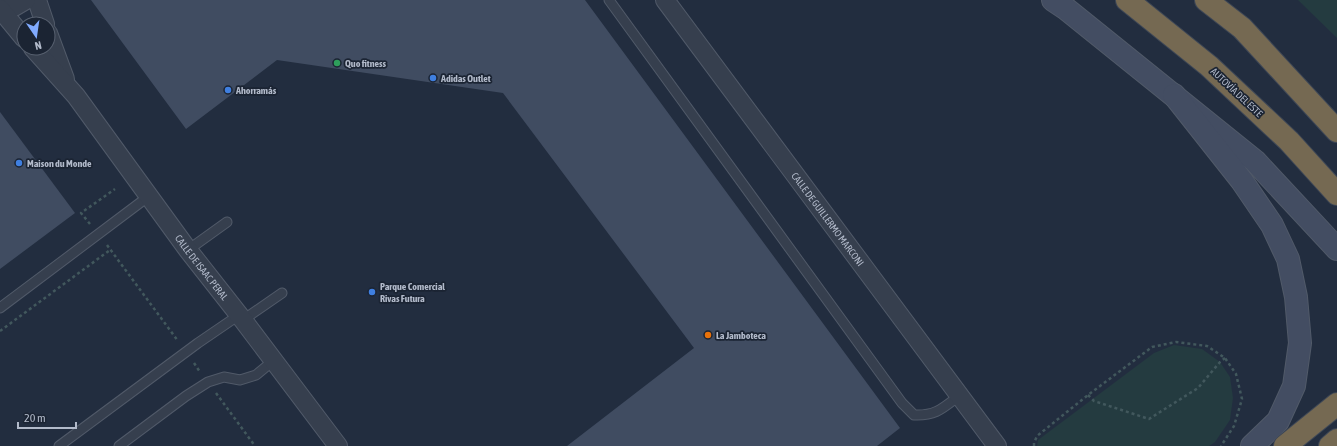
<svg xmlns="http://www.w3.org/2000/svg" width="1337" height="446" viewBox="0 0 1337 446" font-family="'Asap Condensed',sans-serif">
	<style>
		.green { fill: #243b40 }
		.building { fill: #404c61 }
		.lines { fill: none; stroke-linecap: round; stroke-linejoin: round }
		.lane-casing { stroke: #515a69; stroke-width: 11 }
		.street-casing { stroke: #515a69; stroke-width: 20 }
		.secondary-casing { stroke: #515a69; stroke-width: 24 }
		.highway-casing { stroke: #3e4756; stroke-width: 24 }
		.path { stroke: #42585d; stroke-width: 2.5; stroke-dasharray: 3 3; stroke-linecap: butt }
		.lane { stroke: #363f4e; stroke-width: 9 }
		.street { stroke: #363f4e; stroke-width: 18 }
		.secondary { stroke: #434d62; stroke-width: 22 }
		.highway { stroke: #756952; stroke-width: 22 }
		.leisure-dot { fill: #2e9e5b; stroke: #1b2433; stroke-width: 1.5 }
		.shop-dot { fill: #3f7fe0; stroke: #1b2433; stroke-width: 1.5 }
		.food-dot { fill: #e8710a; stroke: #1b2433; stroke-width: 1.5 }
		.labels { text-anchor: middle; stroke-width: 3.5; stroke-linejoin: round; paint-order: stroke }
		.poi-label { font-size: 10px; font-weight: bold; fill: #b2baca; stroke: #1b2433; text-anchor: start }
		.street-label { font-size: 10px; fill: #b2baca; stroke: #1b2433 }
	</style>
	<rect width="100%" height="100%" fill="#222d3f"/>
	<g class="green">
		<polygon points="1298,0 1337,0 1337,38"/>
		<polygon points="1174,345 1202,349 1220,362 1230,377 1233,398 1230,420 1215,442 1209,446 1037,446 1038,440 1154,353"/>
	</g>
	<g class="building">
		<polygon points="91,0 585,0 900,428 877,446 567,446 694,348 503,93 277,60 186,129"/>
		<polygon points="0,112 75,213 0,269"/>
	</g>
	<g class="lines">
		<defs>
			<g id="lane">
				<path d="M 609,0 L 902,403 L 914,415 C 936,416 943,408 960,395"/>
				<polyline points="188,250 227,222"/>
				<polyline points="0,308 149,196"/>
				<polyline points="243,320 282,293"/>
				<polyline points="59,446 198,343 239,315"/>
				<polyline points="119,446 186,396 208,382 224,377 240,380 256,375 273,361"/>
			</g>
			<g id="street">
				<polyline points="37,0 45,24"/>
				<path id="s1" d="M 665,0 L 997,446"/>
				<polyline points="0,8 14,7 26,0"/>
				<polyline points="0,9 24,38"/>
				<polyline points="48,33 65,79"/>
				<path id="s2" d="M 33,48 L 76,96 L 188,250 L 243,320 L 338,446"/>
			</g>
			<g id="secondary">
				<polyline points="1053,0 1065,8 1255,161 1337,249"/>
				<polyline points="1174,95 1242,181 1272,225 1288,259 1296,297 1300,343 1294,386 1278,421 1252,446"/>
			</g>
			<g id="highway">
				<polyline points="1127,0 1209,66 1289,141 1337,194"/>
				<polyline points="1206,0 1242,28 1337,131"/>
				<polyline points="1285,446 1337,404"/>
				<polyline points="1330,446 1337,440"/>
			</g>
		</defs>
		<use href="#lane" class="lane-casing"/>
		<use href="#street" class="street-casing"/>
		<use href="#secondary" class="secondary-casing"/>
		<use href="#highway" class="highway-casing"/>
		<g class="path">
			<polyline points="90,224 81,213 115,189"/>
			<polyline points="107,245 178,341"/>
			<polyline points="0,331 110,250"/>
			<polyline points="194,363 200,372"/>
			<polyline points="216,393 255,446"/>
			<polyline points="1088,395 1094,401 1149,419 1198,388 1220,362 1225,358"/>
			<polyline points="1034,446 1034,443 1037,436 1088,395 1152,347 1176,342 1207,346 1225,358 1236,374 1242,399 1234,426 1221,446"/>
		</g>
		<use href="#lane" class="lane"/>
		<use href="#street" class="street"/>
		<use href="#secondary" class="secondary"/>
		<use href="#highway" class="highway"/>
	</g>
	<circle class="leisure-dot" cx="337" cy="63" r="4"/>
	<g class="shop-dot">
		<circle cx="433" cy="78" r="4"/>
		<circle cx="228" cy="90" r="4"/>
		<circle cx="19" cy="163" r="4"/>
		<circle cx="372" cy="292" r="4"/>
	</g>
	<circle class="food-dot" cx="708" cy="335" r="4"/>
	<g class="labels">
		<g class="poi-label">
			<text x="345" y="67">Quo fitness</text>
			<text x="441" y="82">Adidas Outlet</text>
			<text x="236" y="94">Ahorramás</text>
			<text x="27" y="167">Maison du Monde</text>
			<text x="380" y="290">Parque Comercial<tspan x="380" dy="12">Rivas Futura</tspan></text>
			<text x="716" y="339">La Jamboteca</text>
		</g>
		<g class="street-label">
			<text transform="translate(1237 92) rotate(43)" y="4">AUTOVÍA DEL ESTE</text>
			<text dy="4" stroke="none"><textPath href="#s1" startOffset="273">CALLE DE GUILLERMO MARCONI</textPath></text>
			<text dy="4" stroke="none"><textPath href="#s2" startOffset="277">CALLE DE ISAAC PERAL</textPath></text>
		</g>
	</g>
	<g transform="translate(36 36) rotate(167)"><circle r="19" fill="#1b2433" stroke="#57606f"/>
	<path d="M0-3L7 15L0 10L-7 15Z" fill="#81abff"/>
	<text y="-6" font-size="11" font-weight="bold" text-anchor="middle" fill="#b2baca">N</text>
	</g>
	<path d="M18 422v6h58v-6" fill="none" stroke="#b2baca" stroke-width="2"/>
	<text x="24" y="422" font-size="12" fill="#b2baca" stroke="#1b2433" stroke-width="3" paint-order="stroke">20 m</text>
</svg>
